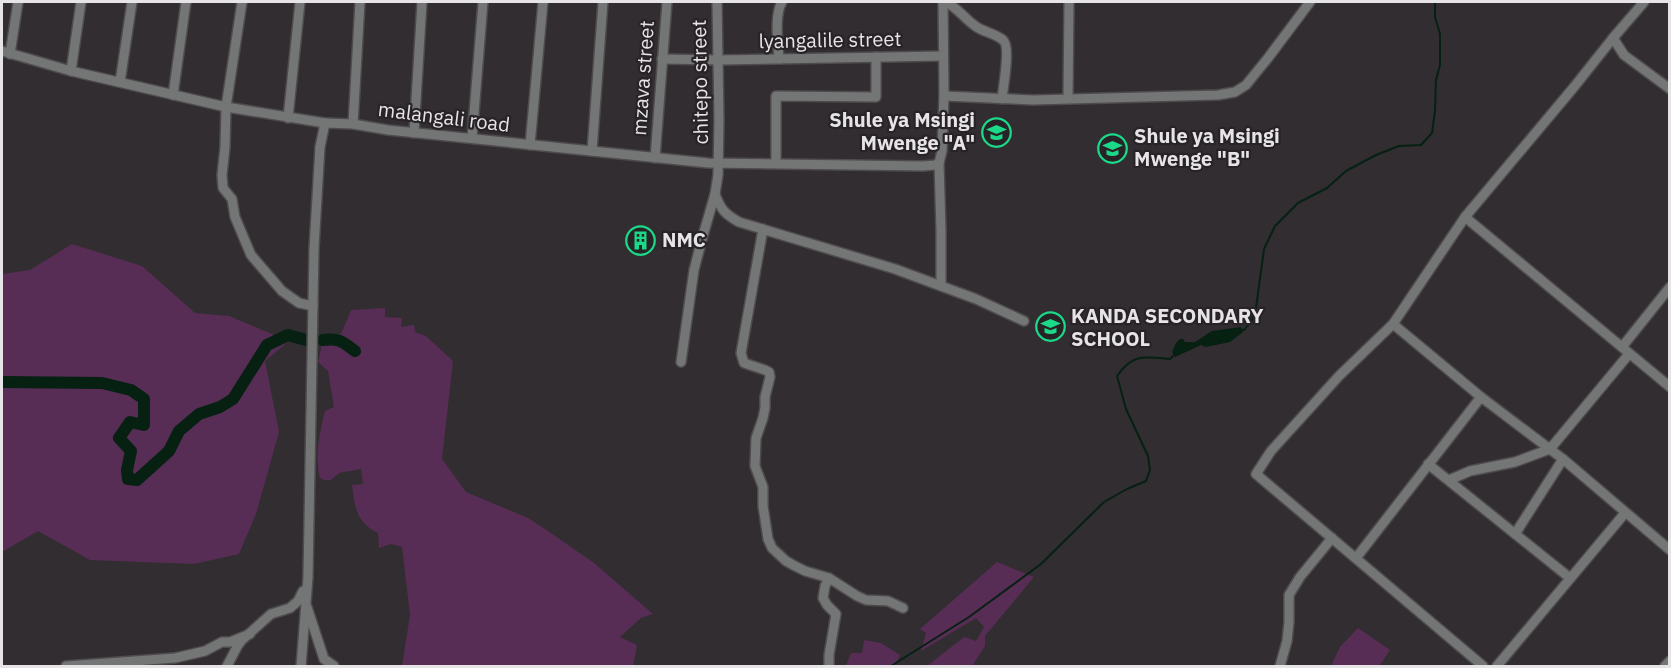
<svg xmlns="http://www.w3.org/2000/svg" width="1671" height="668" viewBox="0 0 1671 668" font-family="'IBM Plex Sans',sans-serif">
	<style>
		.green { fill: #582d55 }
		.water { fill: #062012 }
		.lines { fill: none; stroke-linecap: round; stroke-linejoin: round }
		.stream { stroke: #062012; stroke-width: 2 }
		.river { stroke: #062012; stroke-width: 12 }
		.minor-casing { stroke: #4e4a4e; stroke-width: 12 }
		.minor { stroke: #737674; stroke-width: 9 }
		.labels { text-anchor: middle; stroke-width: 4.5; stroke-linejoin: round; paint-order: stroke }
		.street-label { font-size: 20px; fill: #e7e4e7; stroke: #272327 }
		.poi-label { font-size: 20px; font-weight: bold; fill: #e7e4e7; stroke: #272327; text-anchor: start }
	</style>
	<rect width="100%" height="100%" fill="#312d31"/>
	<g class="green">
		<polygon points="72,244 142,266 195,313 229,316 289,341 265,361 279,432 256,514 239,554 194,564 90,560 38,531 2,552 2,274 30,270"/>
		<path d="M 385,308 L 385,317 L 402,318 L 401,327 L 414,325 L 415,332 L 426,336 L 453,361 L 442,459 L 466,492 L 528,518 L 548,531 L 594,563 L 653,614 L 641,618 L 620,637 L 637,645 L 633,666 L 402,666 L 410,615 L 402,547 L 391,544 L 379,548 L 378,533 C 356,522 355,508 352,485 L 363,484 L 361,469 L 339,473 L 331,480 L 324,480 L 320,478 C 314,456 320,432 325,411 L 334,407 L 328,371 L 318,362 L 323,340 L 341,334 L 351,310 Z"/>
		<polygon points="997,562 1034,577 985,636 985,646 972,666 927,666 964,637 976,641 984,627 976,618 921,651 926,633 920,629"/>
		<polygon points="1358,628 1390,650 1379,666 1331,666 1340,647"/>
		<polygon points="864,640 881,643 900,655 895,666 846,666 851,653 862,653"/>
	</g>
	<polygon class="water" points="1241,327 1243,332 1230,342 1206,347 1201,345 1175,357 1172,352 1176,343 1180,339 1183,339 1185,342 1195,342 1212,331"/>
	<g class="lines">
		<g class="stream">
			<polyline points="1240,331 1244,330 1252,320 1256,308 1264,249 1275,226 1298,203 1327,188 1346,171 1376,155 1399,146 1421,145 1432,133 1435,111 1436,80 1440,65 1440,34 1435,17 1435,2"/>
			<path d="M 891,666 L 969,617 L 1041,564 L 1104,502 L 1127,489 L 1146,481 L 1150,470 L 1148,456 L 1126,409 L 1117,376 C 1133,353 1144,357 1170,359 L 1176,353"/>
		</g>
		<g class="river">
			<path d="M 323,340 C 339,338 342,341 355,351"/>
			<polyline points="2,382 102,383 131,390 144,399 144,425 130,422 119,438 131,451 127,470 128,479 137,480 169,451 179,431 199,414 220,407 233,399 267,345 288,335 306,340"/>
		</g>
		<defs>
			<g id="minor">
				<polyline points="242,2 226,107 225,147 222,175 223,188 232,199 235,217 251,255 282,291 299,303 313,306"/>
				<path d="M 945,2 C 956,6 964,18 974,25 C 982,32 995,33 1003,40 C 1011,46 1003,88 1002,99"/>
				<polyline points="1613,38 1624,55 1670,89"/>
				<polyline points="2,51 71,71 226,107 325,123"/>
				<polyline points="10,54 18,2"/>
				<polyline points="662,59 719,60 943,56"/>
				<path d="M 779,59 C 778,43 774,15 782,2"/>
				<polyline points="71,71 81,2"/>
				<polyline points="120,82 132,2"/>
				<polyline points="173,95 186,2"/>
				<polyline points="944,96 1033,100 1218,95 1235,92 1246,85 1268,58 1310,2"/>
				<polyline points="1068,98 1069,2"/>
				<polyline points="288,118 300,2"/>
				<polyline points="353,124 360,2"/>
				<polyline points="414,133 422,2"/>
				<polyline points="472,138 483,2"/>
				<polyline points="530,145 543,2"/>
				<polyline points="592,151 603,2"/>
				<polyline points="655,158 667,2"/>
				<polyline points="776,163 776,96 876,97 876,57"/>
				<polyline points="939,163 941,231 941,285"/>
				<path d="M 715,194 C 721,210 725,214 739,222 L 895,269 L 976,299 L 1024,321"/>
				<polyline points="1465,217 1670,387"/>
				<polyline points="763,229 741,353 744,363 765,370 769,372 770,377 765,397 765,408 763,418 756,438 755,466 763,487 763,506 768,539 772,548 786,561 795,566 805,571 829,578 857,596 866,600 888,601 903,608"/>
				<polyline points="1393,324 1481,397 1563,459 1670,550"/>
				<polyline points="1622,347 1670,287"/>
				<polyline points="681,362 694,270 702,239 715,194 718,175 719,120 717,2"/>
				<polyline points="1428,464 1570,578"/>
				<polyline points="1449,480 1470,471 1515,462 1550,449 1629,354"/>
				<polyline points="1515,534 1563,459"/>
				<polyline points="1356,558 1481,397"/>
				<polyline points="307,607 324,659 334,666"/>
				<polyline points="66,666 175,658 205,651 222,642 230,642 250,634"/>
				<polyline points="227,666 238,645 242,640 271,614 290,608 298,601 303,591"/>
				<polyline points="301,666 308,577 314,248 320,147 325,123 353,124 388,130 708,163 923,166 935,165 939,163 942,151 944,96 943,2"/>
				<polyline points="829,666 829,655 836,614 827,605 823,598 825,586 829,578"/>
				<polyline points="1280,666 1287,641 1289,622 1289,595 1300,577 1332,538"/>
				<polyline points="1483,666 1256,474 1271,451 1339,376 1393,324 1465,217 1574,87 1613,38 1644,2"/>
				<polyline points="1497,666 1625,513"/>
				<polyline points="1665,666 1670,661"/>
			</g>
		</defs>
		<use href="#minor" class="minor-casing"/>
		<use href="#minor" class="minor"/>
	</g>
	<defs>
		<symbol id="school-ring" viewBox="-11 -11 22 22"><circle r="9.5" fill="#272327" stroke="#1bd988" stroke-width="1.5"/><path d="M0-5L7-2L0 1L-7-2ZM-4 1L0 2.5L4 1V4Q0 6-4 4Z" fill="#1bd988"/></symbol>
		<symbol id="building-ring" viewBox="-11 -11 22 22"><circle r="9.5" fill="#272327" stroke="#1bd988" stroke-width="1.5"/><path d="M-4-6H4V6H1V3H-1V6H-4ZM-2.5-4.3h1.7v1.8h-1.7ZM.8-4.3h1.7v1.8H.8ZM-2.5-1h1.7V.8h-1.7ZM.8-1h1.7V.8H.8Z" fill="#1bd988"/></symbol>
	</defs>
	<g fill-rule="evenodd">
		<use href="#school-ring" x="980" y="116" width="33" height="33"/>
		<use href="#school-ring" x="1096" y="132" width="33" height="33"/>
		<use href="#building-ring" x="624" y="224" width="33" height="33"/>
		<use href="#school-ring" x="1034" y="310" width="33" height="33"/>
	</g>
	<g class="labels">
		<g class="street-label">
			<text transform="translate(830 40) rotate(-1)" y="7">lyangalile street</text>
			<text transform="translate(643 78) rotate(-86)" y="7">mzava street</text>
			<text transform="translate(700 82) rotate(-91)" y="7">chitepo street</text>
			<text transform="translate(444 117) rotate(7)" y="7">malangali road</text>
		</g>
		<g class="poi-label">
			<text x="975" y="127" text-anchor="end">Shule ya Msingi<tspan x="975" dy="23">Mwenge "A"</tspan></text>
			<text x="1134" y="143">Shule ya Msingi<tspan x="1134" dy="23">Mwenge "B"</tspan></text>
			<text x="662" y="247">NMC</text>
			<text x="1071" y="323">KANDA SECONDARY<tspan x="1071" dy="23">SCHOOL</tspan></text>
		</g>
	</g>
	<rect width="1671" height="668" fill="none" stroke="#e7e4e7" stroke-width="6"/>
</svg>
